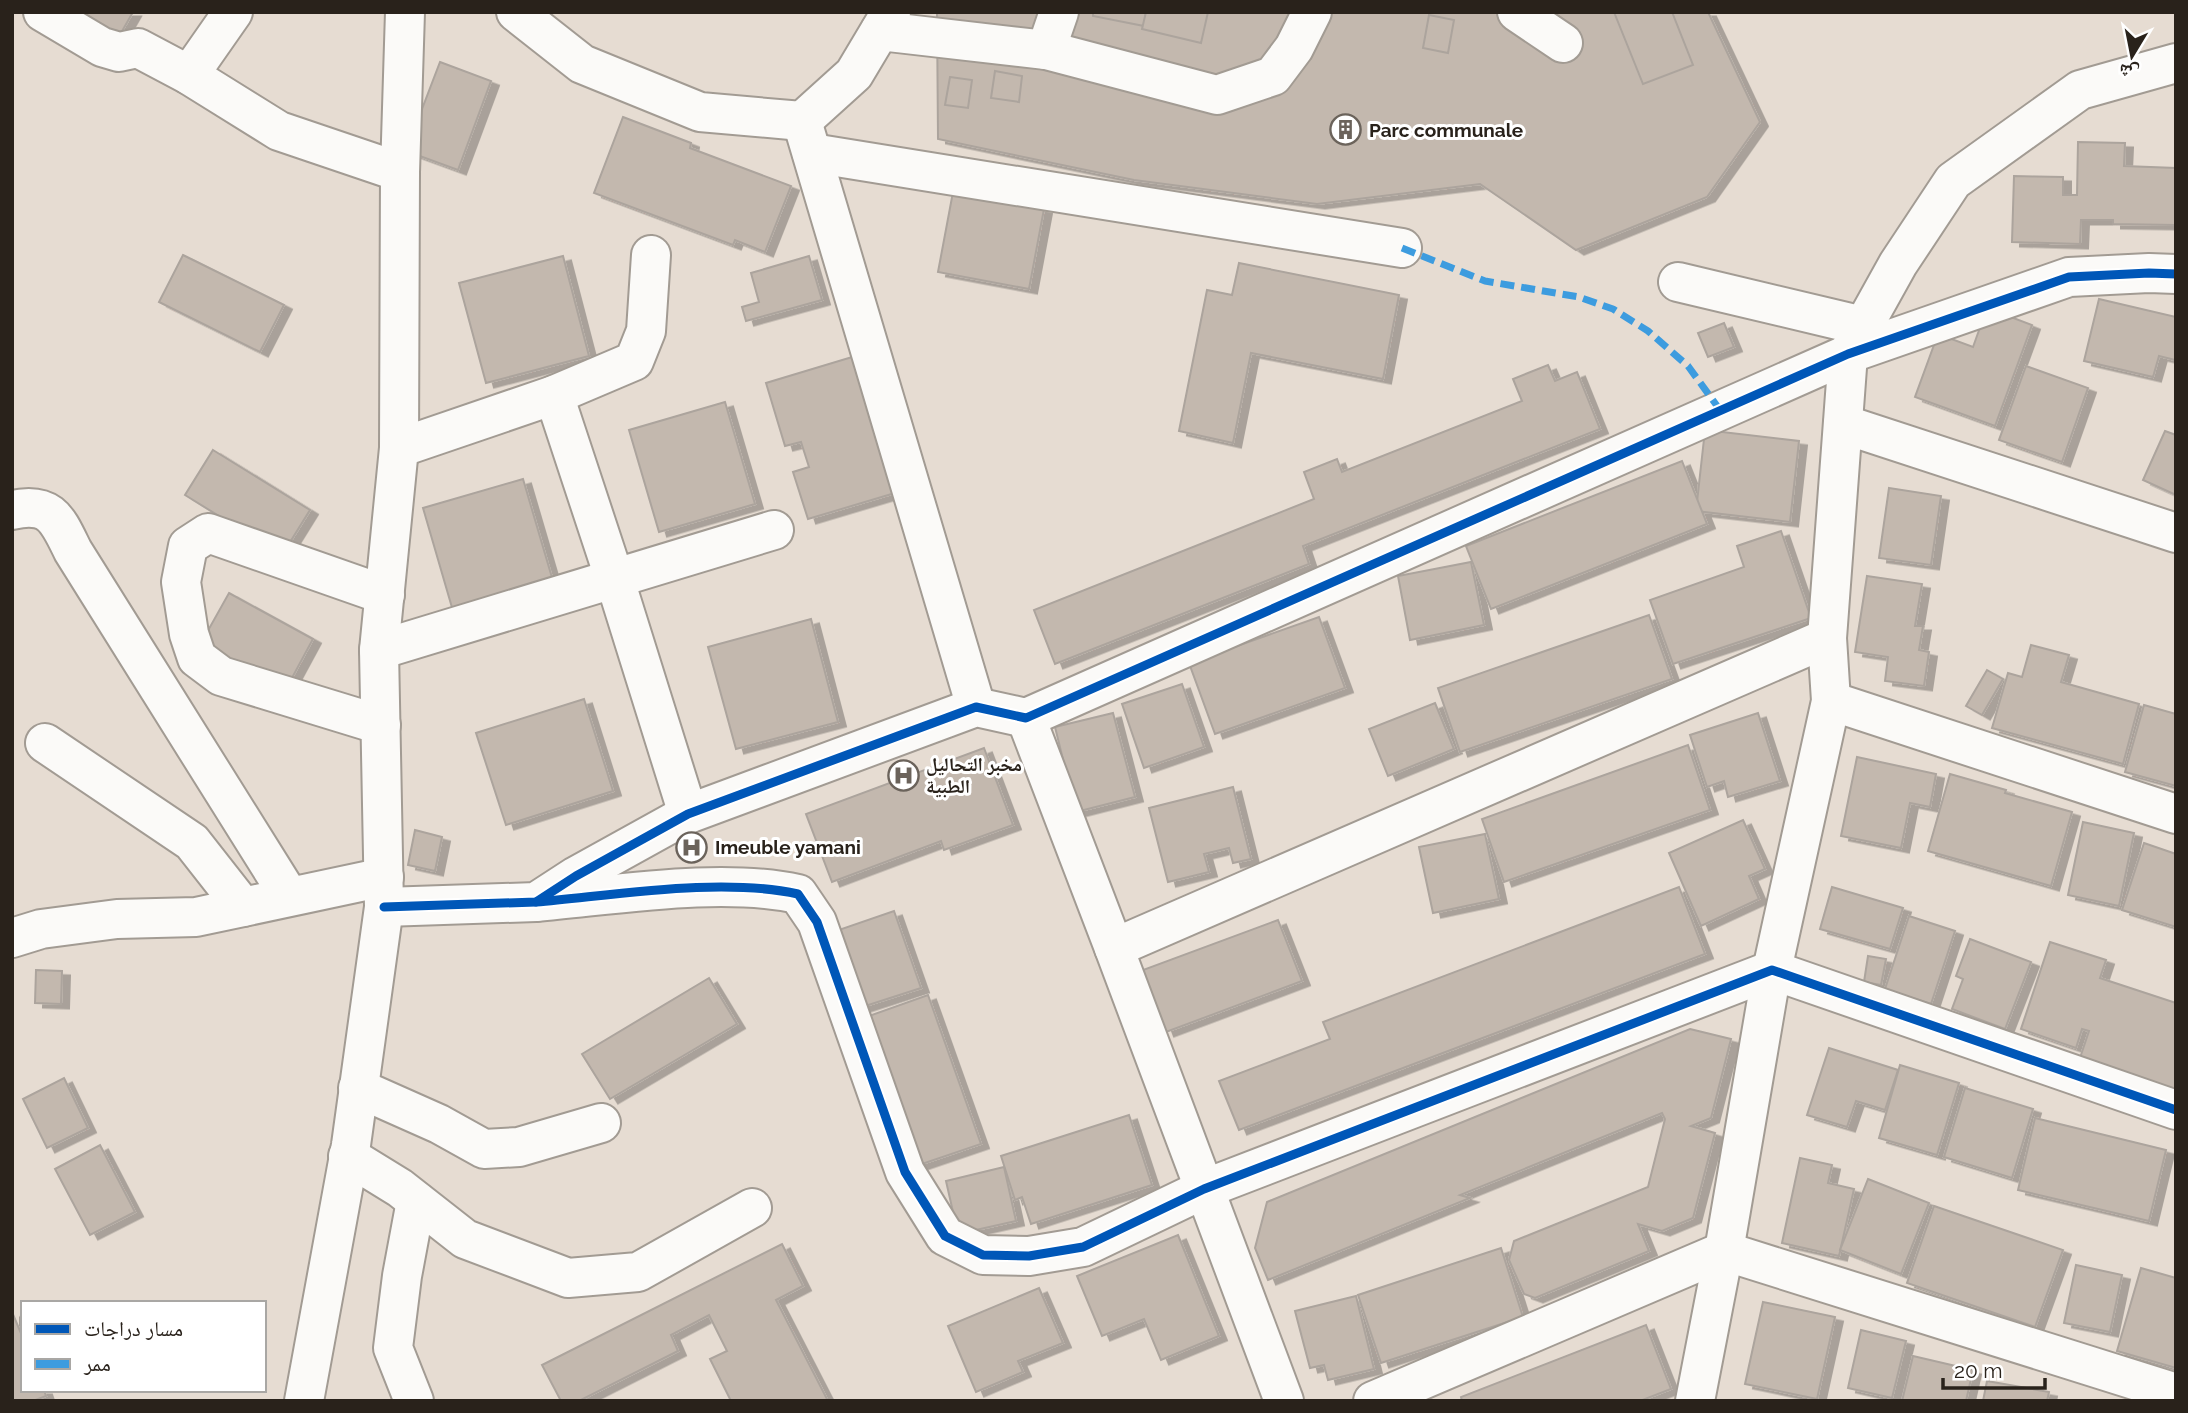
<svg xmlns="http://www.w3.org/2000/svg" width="2188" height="1413" viewBox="0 0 2188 1413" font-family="Raleway,'Noto Naskh Arabic',sans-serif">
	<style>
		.building { fill: #c3b8ae; stroke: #aca49d; stroke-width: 2; filter: url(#shadow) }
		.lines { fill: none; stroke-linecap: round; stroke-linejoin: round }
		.minor-casing { stroke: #a29b93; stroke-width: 42 }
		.minor { stroke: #fbfaf8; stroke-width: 38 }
		.quiet { stroke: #3d9cdf; stroke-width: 7; stroke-dasharray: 14 7; stroke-linecap: butt }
		.cycleway-casing { stroke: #fff; stroke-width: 13 }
		.cycleway { stroke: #0057b8; stroke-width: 9 }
		.labels { text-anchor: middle; stroke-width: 6; stroke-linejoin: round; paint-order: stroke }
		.poi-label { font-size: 19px; font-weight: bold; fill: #29221b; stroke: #fff; text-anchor: start }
	</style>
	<defs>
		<filter id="shadow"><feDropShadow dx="8" dy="4.5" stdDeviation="0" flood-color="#0004"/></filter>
	</defs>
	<rect width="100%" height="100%" fill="#e6dcd2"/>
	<g class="building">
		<polygon points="51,12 133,12 113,47"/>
		<polygon points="937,12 1708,12 1760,122 1707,197 1576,250 1480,184 1317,204 1134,180 938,139"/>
		<polygon points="1093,12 1146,12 1144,26 1093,16"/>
		<polygon points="1146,12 1208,12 1201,43 1142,29"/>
		<polygon points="1614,12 1672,12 1693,65 1643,84"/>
		<polygon points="1429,15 1454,20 1448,53 1423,48"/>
		<polygon points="440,62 491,81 458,170 406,151"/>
		<polygon points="995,71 1022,76 1019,102 991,98"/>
		<polygon points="950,77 972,80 968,108 945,105"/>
		<polygon points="623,117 691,143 690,148 791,186 765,252 735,240 733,245 594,193"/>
		<polygon points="2078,142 2125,143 2124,166 2176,168 2175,225 2113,224 2113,220 2081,220 2080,244 2012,242 2014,176 2063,177 2063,195 2077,195"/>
		<polygon points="953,192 1044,209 1029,289 938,272"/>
		<polygon points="183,255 284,305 260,352 159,302"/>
		<polygon points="563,256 589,356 486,383 459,283"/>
		<polygon points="809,256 822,300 746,321 742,307 759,302 751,273"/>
		<polygon points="1239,263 1399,295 1383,379 1251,353 1233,443 1179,431 1207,290 1232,295"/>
		<polygon points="2099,299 2176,317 2175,360 2159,356 2153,377 2084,361"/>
		<polygon points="1987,308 2032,325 1995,426 1915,397 1938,334 1973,347"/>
		<polygon points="1724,323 1734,347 1708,357 1698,333"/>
		<polygon points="862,354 895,493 808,519 793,472 809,467 801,442 785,446 766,383"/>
		<polygon points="1548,365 1555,381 1577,372 1600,429 1303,546 1309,564 1055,664 1034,610 1314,499 1304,472 1337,459 1342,472 1522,401 1513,379"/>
		<polygon points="2026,366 2088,388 2062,462 1999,440"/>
		<polygon points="725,402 755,504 659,532 629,430"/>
		<polygon points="1705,430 1799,441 1790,522 1696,511"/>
		<polygon points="2165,431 2176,435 2176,495 2143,480"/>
		<polygon points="213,450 310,510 282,555 185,495"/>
		<polygon points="1682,461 1707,524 1491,609 1466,546"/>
		<polygon points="523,479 553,581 453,611 423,508"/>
		<polygon points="1889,488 1941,496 1931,565 1879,558"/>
		<polygon points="1781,531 1811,618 1673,664 1650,600 1744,567 1737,546"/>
		<polygon points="1471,562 1484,625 1410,640 1398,576"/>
		<polygon points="1867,576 1922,584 1915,626 1923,626 1919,650 1929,652 1924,686 1885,681 1888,657 1855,652"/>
		<polygon points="229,593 313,639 286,689 201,643"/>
		<polygon points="1649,615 1672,679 1460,752 1438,688"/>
		<polygon points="1319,617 1345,688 1215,734 1189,663"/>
		<polygon points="811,619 838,722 736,749 708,647"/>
		<polygon points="2031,645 2069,655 2061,682 2139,704 2123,764 1992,728 2008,673 2022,677"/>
		<polygon points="1987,670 2003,679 1982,715 1966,706"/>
		<polygon points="1182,684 1204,747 1144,768 1122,704"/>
		<polygon points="584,699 613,791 506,825 476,733"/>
		<polygon points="1435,703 1454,749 1388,776 1369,729"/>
		<polygon points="2144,705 2176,714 2176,786 2125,772"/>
		<polygon points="1113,713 1135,797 1076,812 1055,727"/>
		<polygon points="1758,713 1780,781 1728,797 1724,781 1707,787 1690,735"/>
		<polygon points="1688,745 1710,810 1504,882 1482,819"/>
		<polygon points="984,748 1013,825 944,850 941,841 832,882 806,814"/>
		<polygon points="1857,757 1936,774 1930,807 1910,803 1901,848 1841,836"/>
		<polygon points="1950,774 2006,790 2005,793 2072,812 2051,886 1928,851"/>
		<polygon points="1233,787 1251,859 1233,863 1229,848 1204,854 1209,872 1168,882 1149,808"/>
		<polygon points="1743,820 1765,869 1749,876 1759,899 1701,926 1669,853"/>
		<polygon points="2083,822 2134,833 2119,906 2068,895"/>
		<polygon points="415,830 442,837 435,871 408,865"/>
		<polygon points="1485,834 1499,899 1433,913 1419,847"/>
		<polygon points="2144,843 2176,854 2176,927 2122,910"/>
		<polygon points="1679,887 1705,954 1239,1130 1219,1081 1330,1039 1323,1022"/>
		<polygon points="1832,887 1903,908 1890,949 1820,929"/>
		<polygon points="894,911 921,988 853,1010 827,934"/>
		<polygon points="1909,916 1955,931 1931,1004 1885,989"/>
		<polygon points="1278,920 1302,981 1166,1032 1143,970"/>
		<polygon points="1970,939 2031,962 2005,1029 1952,1009 1963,979 1956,976"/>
		<polygon points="2050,942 2106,960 2100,978 2176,1003 2176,1090 2080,1058 2089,1031 2082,1029 2076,1048 2021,1029"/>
		<polygon points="1868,956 1886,959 1881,985 1864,982"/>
		<polygon points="36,970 62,971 61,1004 35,1003"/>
		<polygon points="709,978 737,1024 610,1099 582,1054"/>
		<polygon points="928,995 981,1144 919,1165 866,1017"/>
		<polygon points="1690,1029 1731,1039 1711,1118 1691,1126 1715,1133 1693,1218 1662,1231 1638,1224 1649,1251 1535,1298 1524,1294 1509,1260 1514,1241 1648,1187 1665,1119 1662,1113 1460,1195 1470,1198 1268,1280 1255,1248 1267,1202"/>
		<polygon points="1829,1048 1898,1070 1885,1110 1856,1101 1847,1127 1807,1115"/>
		<polygon points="1900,1065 1959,1083 1937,1155 1879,1138"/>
		<polygon points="64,1078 88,1128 47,1148 23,1099"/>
		<polygon points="1965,1088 2033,1109 2012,1178 1944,1157"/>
		<polygon points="1129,1115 1152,1185 1031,1224 1022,1197 1015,1200 1001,1156"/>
		<polygon points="2035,1118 2166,1150 2149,1221 2018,1190"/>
		<polygon points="100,1145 135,1212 90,1235 55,1169"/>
		<polygon points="1800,1158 1832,1165 1828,1183 1854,1189 1839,1256 1782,1243"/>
		<polygon points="1004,1167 1016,1221 958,1234 946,1181"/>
		<polygon points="1868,1179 1929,1203 1901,1274 1840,1250"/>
		<polygon points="1934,1206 2063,1250 2035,1327 1907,1283"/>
		<polygon points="1178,1235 1219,1336 1161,1360 1144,1319 1102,1336 1077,1276"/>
		<polygon points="782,1244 803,1286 776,1300 828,1401 731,1401 710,1359 727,1351 709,1315 671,1335 678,1351 579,1401 561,1401 542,1365"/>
		<polygon points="1501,1248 1523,1317 1381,1363 1358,1295"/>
		<polygon points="2076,1265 2122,1275 2110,1332 2064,1323"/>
		<polygon points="2141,1268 2176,1278 2176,1368 2117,1351"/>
		<polygon points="1039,1288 1063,1343 1018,1361 1023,1372 976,1392 948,1326"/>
		<polygon points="1356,1296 1374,1369 1328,1380 1324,1365 1310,1368 1295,1311"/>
		<polygon points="1763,1302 1835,1317 1817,1399 1745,1384"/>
		<polygon points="12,1312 23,1338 23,1390 44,1390 46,1396 33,1401 12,1401"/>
		<polygon points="1646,1325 1671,1389 1640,1401 1462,1401 1461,1397"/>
		<polygon points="1861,1330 1906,1341 1892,1398 1848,1388"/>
		<polygon points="1913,1356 1973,1370 1966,1401 1902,1401"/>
		<polygon points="1987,1381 2049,1392 2047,1401 1983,1401"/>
	</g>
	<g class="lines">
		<defs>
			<g id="minor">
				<polyline points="43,12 102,47 119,52 138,48 189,75 279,131 400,172"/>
				<polyline points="516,12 582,64 700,112 802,121 854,74 891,12"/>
				<polyline points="1517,12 1563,43"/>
				<polyline points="880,31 1046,50 1217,95 1273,76 1294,48 1312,12"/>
				<polyline points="1046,50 1059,12"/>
				<polyline points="189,75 233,12"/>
				<polyline points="802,121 976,707"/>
				<polyline points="812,153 1402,248"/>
				<polyline points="1678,282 1863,326"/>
				<polyline points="554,395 614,577 688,814"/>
				<polyline points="1843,424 2176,533"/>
				<polyline points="399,448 554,395 634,361 646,331 651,255"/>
				<path d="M 12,510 C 52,501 58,521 73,551 L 289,896"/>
				<polyline points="379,650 774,530"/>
				<polyline points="1831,701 2176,814"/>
				<polyline points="1026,718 1114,948 1284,1401"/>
				<polyline points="381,725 221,676 197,658 189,634 181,582 188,546 208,533 385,595"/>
				<polyline points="45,743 192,842 243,907"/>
				<path d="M 536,902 C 616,895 721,877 798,894 L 817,922 L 905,1172 L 945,1236 L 983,1255 L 1029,1256 L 1083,1247 L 1204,1189 L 1772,970 L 2176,1110"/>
				<polyline points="384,907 536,902 576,876 688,814 976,707 1026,718 1848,354 2069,277 2149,273 2176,274"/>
				<polyline points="12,938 41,929 117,919 196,917 384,877"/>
				<polyline points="1114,948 1827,638"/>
				<polyline points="358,1088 439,1124 484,1149 519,1147 601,1123"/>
				<polyline points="348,1156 400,1188 465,1239 568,1278 638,1272 752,1208"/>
				<polyline points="304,1401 351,1145 384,907 379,650 399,448 400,172 405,12"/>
				<polyline points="414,1401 393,1348 402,1276 416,1201"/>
				<polyline points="1373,1401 1724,1251 2176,1393"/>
				<polyline points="1695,1401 1724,1251 1772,970 1831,701 1827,638 1848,354 1898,264 1953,181 2080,90 2176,63"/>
			</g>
		</defs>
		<use href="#minor" class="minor-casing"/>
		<use href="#minor" class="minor"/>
		<polyline class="quiet" points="1402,248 1485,281 1579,297 1613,309 1648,331 1688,366 1720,410"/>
		<defs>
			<g id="cycleway">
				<path d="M 536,902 C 616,895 721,877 798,894 L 817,922 L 905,1172 L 945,1236 L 983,1255 L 1029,1256 L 1083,1247 L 1204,1189 L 1772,970 L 2176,1110"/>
				<polyline points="384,907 536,902 576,876 688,814 976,707 1026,718 1848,354 2069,277 2149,273 2176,274"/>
			</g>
		</defs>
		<use href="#cycleway" class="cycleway-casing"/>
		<use href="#cycleway" class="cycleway"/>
	</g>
	<defs>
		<symbol id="building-ring" viewBox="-11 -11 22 22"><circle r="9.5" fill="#fff" stroke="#6b635b" stroke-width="1.5"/><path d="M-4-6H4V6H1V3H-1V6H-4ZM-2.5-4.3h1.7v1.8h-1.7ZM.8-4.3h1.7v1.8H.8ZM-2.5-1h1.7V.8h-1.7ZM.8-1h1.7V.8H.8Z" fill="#6b635b"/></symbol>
		<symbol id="hospital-ring" viewBox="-11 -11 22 22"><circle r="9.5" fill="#fff" stroke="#6b635b" stroke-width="1.5"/><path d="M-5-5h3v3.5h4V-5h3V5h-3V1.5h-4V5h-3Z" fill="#6b635b"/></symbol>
	</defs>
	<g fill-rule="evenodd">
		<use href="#building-ring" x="1328" y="112" width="35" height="35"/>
		<use href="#hospital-ring" x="886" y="758" width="35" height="35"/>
		<use href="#hospital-ring" x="674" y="830" width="35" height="35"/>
	</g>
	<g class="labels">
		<g class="poi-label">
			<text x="1369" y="137">Parc communale</text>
			<text x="926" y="771">مخبر التحاليل<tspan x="926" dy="22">الطبية</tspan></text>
			<text x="715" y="854">Imeuble yamani</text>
		</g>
	</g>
	<rect width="2188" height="1413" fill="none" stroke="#29221b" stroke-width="28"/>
	<rect x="21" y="1301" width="245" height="91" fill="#ffffff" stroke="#a9a7a4" stroke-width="2"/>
	<rect x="35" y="1324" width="35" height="10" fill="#0057b8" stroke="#a9a7a4" stroke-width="2"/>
	<text x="84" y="1336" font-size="21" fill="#29221b">مسار دراجات</text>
	<rect x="35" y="1359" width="35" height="10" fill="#3d9cdf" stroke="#a9a7a4" stroke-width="2"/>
	<text x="84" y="1371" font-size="21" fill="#29221b">ممر</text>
	<g transform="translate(2132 56) rotate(190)" stroke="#ffffff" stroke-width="5" paint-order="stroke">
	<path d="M0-5L12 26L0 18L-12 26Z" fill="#29221b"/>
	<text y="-10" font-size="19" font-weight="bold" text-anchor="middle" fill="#29221b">ش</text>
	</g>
	<path d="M1943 1378v10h102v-10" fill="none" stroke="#29221b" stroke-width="3.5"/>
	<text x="1954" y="1378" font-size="21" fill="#29221b" stroke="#ffffff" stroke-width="5" paint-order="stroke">20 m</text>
</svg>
